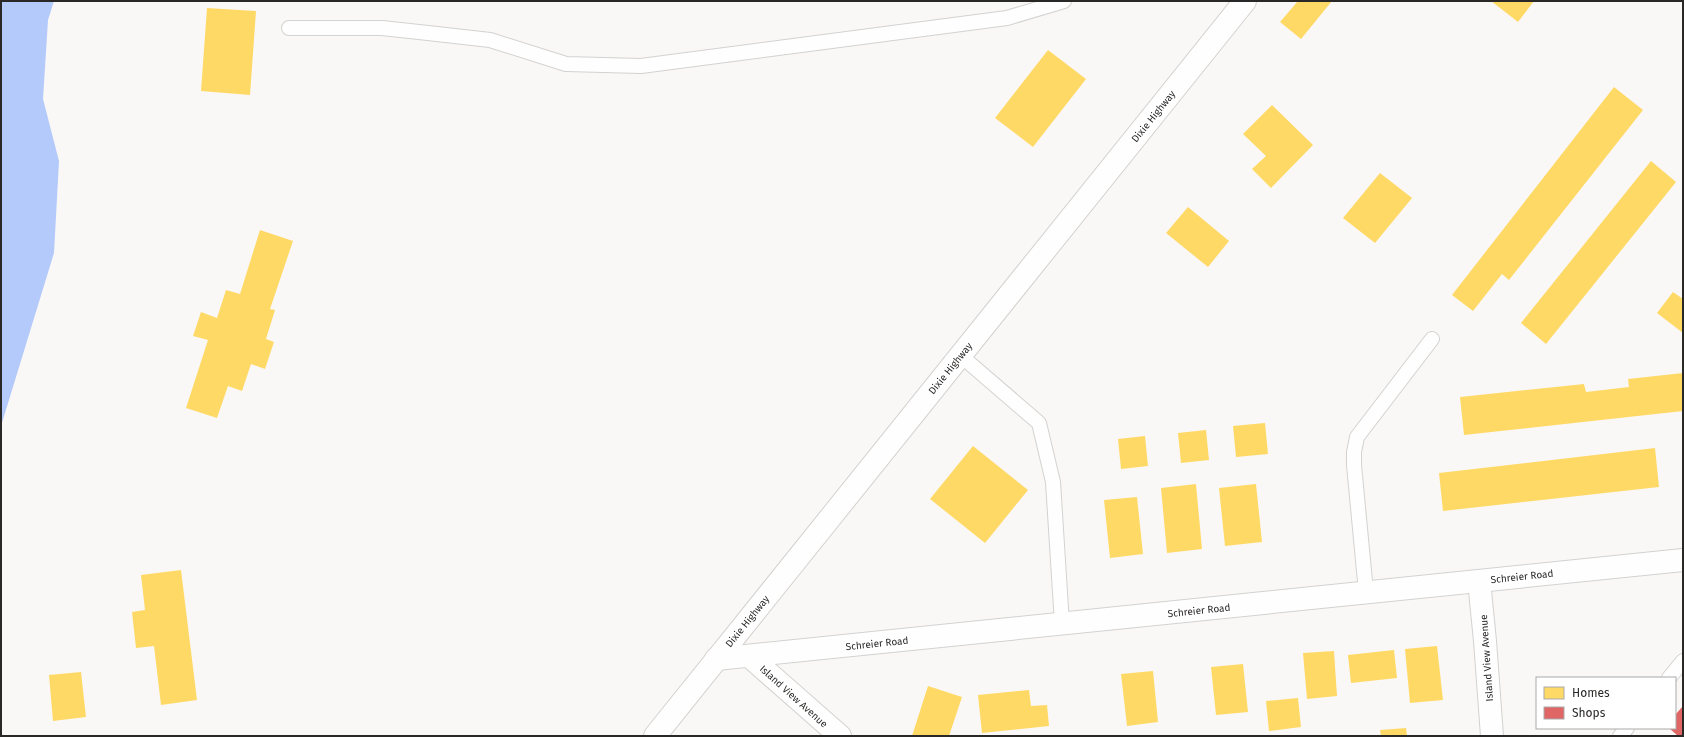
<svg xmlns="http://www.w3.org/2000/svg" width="1684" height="737" viewBox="0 0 1684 737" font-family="'Fira Sans',sans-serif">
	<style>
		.water { fill: #b3cafa }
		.homes { fill: #ffd966 }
		.shops { fill: #e06666 }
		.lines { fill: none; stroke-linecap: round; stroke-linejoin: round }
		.service-casing { stroke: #d3d2d0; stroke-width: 16 }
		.minor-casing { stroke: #d3d2d0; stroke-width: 24 }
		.tertiary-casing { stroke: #d3d2d0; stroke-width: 24 }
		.secondary-casing { stroke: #d3d2d0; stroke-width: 24 }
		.service { stroke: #fefefe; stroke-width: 14 }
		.minor { stroke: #fefefe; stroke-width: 22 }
		.tertiary { stroke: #fefefe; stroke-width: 22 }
		.secondary { stroke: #fefefe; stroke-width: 22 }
		.labels { text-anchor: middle; stroke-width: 4; stroke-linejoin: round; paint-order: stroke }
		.street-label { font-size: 10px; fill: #2a2827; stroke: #fff }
	</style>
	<rect width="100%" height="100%" fill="#faf8f6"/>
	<polygon class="water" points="1,1 54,1 48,20 43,99 59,161 54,253 1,426"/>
	<g class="homes">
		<polygon points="1298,1 1332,1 1301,39 1280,22"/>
		<polygon points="1491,1 1534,1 1518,22"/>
		<polygon points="207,8 256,11 250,95 201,91"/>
		<polygon points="1048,50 1086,79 1033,147 995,118"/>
		<polygon points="1614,87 1643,110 1509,280 1502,274 1473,311 1452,295"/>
		<polygon points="1272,105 1313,145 1271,188 1252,169 1266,156 1243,134"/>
		<polygon points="1651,161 1676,182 1546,344 1521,323"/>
		<polygon points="1380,173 1412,198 1375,243 1343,218"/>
		<polygon points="1188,207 1229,241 1208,267 1166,233"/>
		<polygon points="260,230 293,241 270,309 275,310 266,339 274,342 265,369 251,364 242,391 228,386 217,418 186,408 208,340 193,336 201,312 217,318 226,290 240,294"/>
		<polygon points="1673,292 1683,299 1683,333 1657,313"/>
		<polygon points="1683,373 1683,411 1464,435 1460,397 1584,384 1586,392 1629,387 1628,379"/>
		<polygon points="1265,423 1268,454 1236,457 1233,426"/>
		<polygon points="1206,430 1209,460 1181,463 1178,433"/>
		<polygon points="1145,436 1148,466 1121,469 1118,439"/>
		<polygon points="973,446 1028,490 985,543 930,499"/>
		<polygon points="1655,448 1659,487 1443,511 1439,473"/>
		<polygon points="1196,484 1202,549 1167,553 1161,488"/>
		<polygon points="1256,484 1262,542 1225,546 1219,488"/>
		<polygon points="1137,497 1143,554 1110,558 1104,500"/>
		<polygon points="181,570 197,700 161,705 154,646 136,648 132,612 145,610 141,575"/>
		<polygon points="1437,646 1443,700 1410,703 1405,649"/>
		<polygon points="1394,650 1397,678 1351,683 1348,655"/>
		<polygon points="1334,651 1337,696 1307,699 1303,653"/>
		<polygon points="1243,664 1248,712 1216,715 1211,667"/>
		<polygon points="1153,671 1158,722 1127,726 1121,674"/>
		<polygon points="81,672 86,717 53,721 49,675"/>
		<polygon points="928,686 962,697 949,736 912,736"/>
		<polygon points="1029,690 1031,706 1047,705 1049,726 982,733 978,695"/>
		<polygon points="1298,698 1301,727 1269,731 1266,701"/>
		<polygon points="1406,728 1407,736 1381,736 1380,730"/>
	</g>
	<polygon class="shops" points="1683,706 1683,736 1678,736 1669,728 1675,728 1675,715"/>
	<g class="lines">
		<defs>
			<g id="service">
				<polyline points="289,28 382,28 428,33 490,40 566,64 641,66 1007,18 1064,1"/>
				<polyline points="960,355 1039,423 1053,482 1062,624"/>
				<polyline points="1366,592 1354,465 1354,452 1357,437 1432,339"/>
				<polyline points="1669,678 1683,661"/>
				<polyline points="1620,736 1627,728"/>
			</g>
			<g id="minor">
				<polyline points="1479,581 1485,641 1492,736"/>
				<polyline points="749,656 840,736"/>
			</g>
			<polyline id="tertiary" points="716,659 1683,560"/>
			<polyline id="secondary" points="655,736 1245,1"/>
		</defs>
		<use href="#service" class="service-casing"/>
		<use href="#minor" class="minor-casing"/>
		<use href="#tertiary" class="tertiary-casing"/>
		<use href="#secondary" class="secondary-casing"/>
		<use href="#service" class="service"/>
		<use href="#minor" class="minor"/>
		<use href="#tertiary" class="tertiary"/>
		<use href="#secondary" class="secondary"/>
	</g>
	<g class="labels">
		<g class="street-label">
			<text transform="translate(1153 116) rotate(-51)" y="4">Dixie Highway</text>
			<text transform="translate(950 368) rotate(-51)" y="4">Dixie Highway</text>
			<text transform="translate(1522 576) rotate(-6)" y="4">Schreier Road</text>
			<text transform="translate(1199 610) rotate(-6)" y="4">Schreier Road</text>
			<text transform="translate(747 621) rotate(-51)" y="4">Dixie Highway</text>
			<text transform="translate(877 643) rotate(-6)" y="4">Schreier Road</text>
			<text transform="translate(1486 658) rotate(-94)" y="4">Island View Avenue</text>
			<text transform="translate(794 696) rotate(42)" y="4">Island View Avenue</text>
		</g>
	</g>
	<rect width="1684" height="737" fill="none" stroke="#2a2827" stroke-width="4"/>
	<rect x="1536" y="677" width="140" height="52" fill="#ffffff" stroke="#aaa9a9"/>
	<rect x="1544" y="687" width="20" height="12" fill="#ffd966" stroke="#aaa9a9"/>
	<text x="1572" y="697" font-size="12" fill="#2a2827">Homes</text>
	<rect x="1544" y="707" width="20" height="12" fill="#e06666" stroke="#aaa9a9"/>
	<text x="1572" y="717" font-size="12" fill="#2a2827">Shops</text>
</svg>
